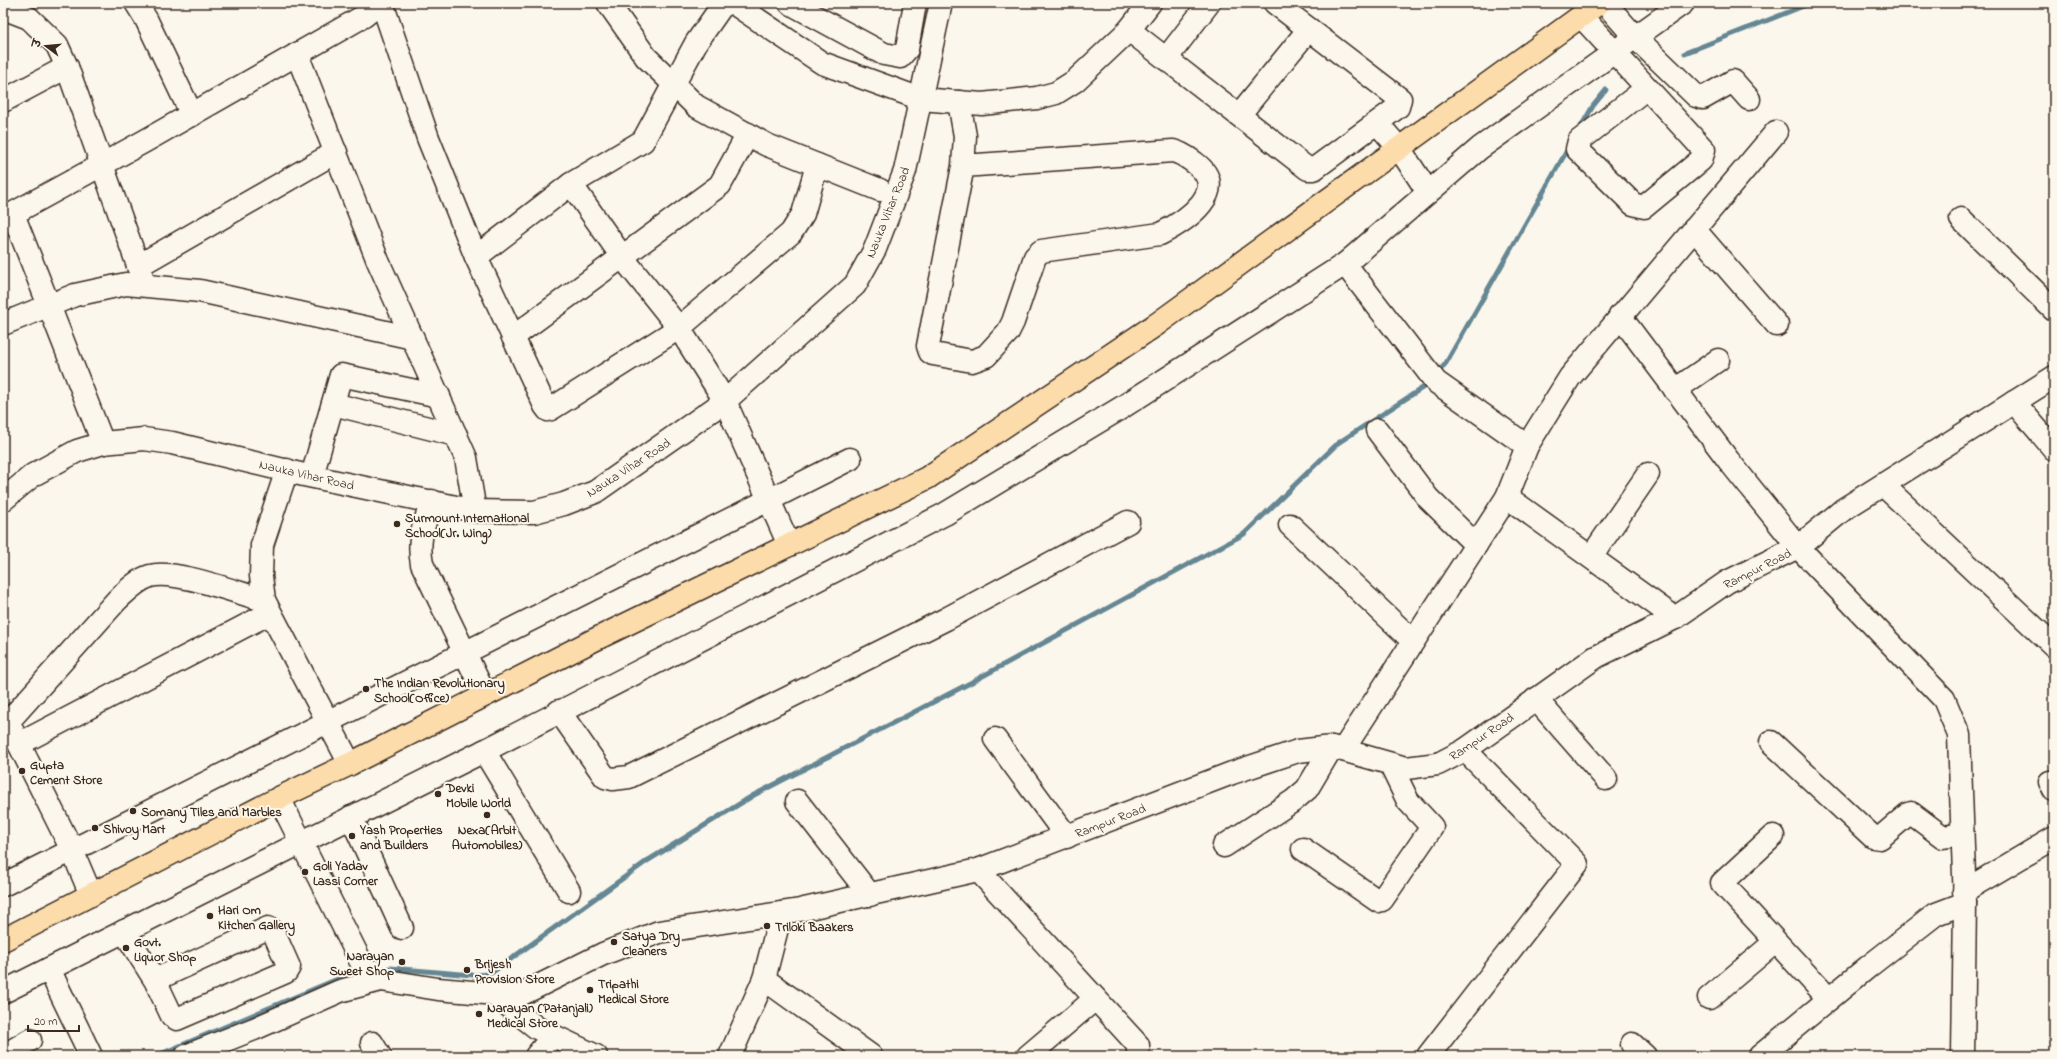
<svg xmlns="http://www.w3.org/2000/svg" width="2057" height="1059" viewBox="0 0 2057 1059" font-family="'Indie Flower','Playpen Sans Deva',sans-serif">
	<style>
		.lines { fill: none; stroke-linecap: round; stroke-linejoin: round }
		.stream { stroke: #658693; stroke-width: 5 }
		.minor-casing { stroke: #3b2a1e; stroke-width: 25 }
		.major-casing { stroke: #3b2a1e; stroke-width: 25 }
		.minor { stroke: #fbf7ec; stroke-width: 22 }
		.major { stroke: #fddcac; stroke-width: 22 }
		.poi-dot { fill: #3b2a1e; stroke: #fbf7ec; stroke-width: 1.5 }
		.labels { text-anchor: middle; stroke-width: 4; stroke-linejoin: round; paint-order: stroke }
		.street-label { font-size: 13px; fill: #3b2a1e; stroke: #fbf7ec }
		.poi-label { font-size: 13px; font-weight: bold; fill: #3b2a1e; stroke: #fbf7ec; text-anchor: start }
	</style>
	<rect width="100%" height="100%" fill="#fbf7ec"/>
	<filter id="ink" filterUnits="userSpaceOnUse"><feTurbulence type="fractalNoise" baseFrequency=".025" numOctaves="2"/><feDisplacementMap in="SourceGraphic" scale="8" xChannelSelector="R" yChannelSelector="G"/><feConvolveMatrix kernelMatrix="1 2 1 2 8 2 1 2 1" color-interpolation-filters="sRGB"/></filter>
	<g filter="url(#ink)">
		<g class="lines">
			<g class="stream">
				<polyline points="1685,53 1811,3"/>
				<polyline points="1579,130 1593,106 1606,90"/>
				<polyline points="1437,374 1446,363 1569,147"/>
				<polyline points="378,970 390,968 473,975 490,974 647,861 754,795 970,683 1244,534 1338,443 1430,383"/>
				<polyline points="156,1056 354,972 362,972"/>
			</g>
			<defs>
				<g id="minor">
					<polyline points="136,3 146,19 192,115"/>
					<polyline points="382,3 428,138 476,257 571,184 643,141 696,43 724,3"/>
					<polyline points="608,3 646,57 696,106 767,145 880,190"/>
					<polyline points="733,3 822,63 921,99 982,104 1037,98 1056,93 1075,81 1129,30 1150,3"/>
					<polyline points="790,3 884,54 900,57 907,49 915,3"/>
					<polyline points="1605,3 1634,36 1696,96 1703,98 1733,81 1749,99"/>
					<polyline points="3,8 29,18 57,45 67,67 145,285"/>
					<polyline points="1581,16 1704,150 1701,160 1644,207 1633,204 1577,149 1579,141 1647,88"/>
					<polyline points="1129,30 1308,169 1314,169 1398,107 1400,99 1275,3"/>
					<polyline points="297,54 378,261 466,458 475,511"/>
					<polyline points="1166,59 1209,3"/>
					<polyline points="3,101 67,67"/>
					<path d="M 959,102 L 965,136 L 963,166 L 928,346 L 930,352 L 933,354 L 972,361 L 986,356 L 1008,332 L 1013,322 L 1035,257 L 1041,251 L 1160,234 C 1186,221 1232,190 1195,163 C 1188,158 1182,153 1173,151 L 963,166"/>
					<polyline points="1239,115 1309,29"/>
					<polyline points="1377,123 1399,148 1428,192"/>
					<polyline points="571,184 623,258 679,328 725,401 789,545"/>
					<polyline points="13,214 103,443"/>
					<polyline points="3,219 145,141 364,16 380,3"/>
					<polyline points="1961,219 2054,310"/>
					<polyline points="1694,229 1777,325"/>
					<polyline points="476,257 545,406 548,410 551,409 679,328 791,233 803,214 817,165"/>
					<polyline points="1345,264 1436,382 1527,446"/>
					<polyline points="138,266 336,152"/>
					<polyline points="1620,316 1729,461 1798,547 1944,699 1959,735 1965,903 1963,1056"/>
					<polyline points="3,324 75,295 126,284 200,291 413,338"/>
					<polyline points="513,337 720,185 748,134"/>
					<polyline points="1675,390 1718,360"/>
					<polyline points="2014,402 2054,449"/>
					<polyline points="333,404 456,435"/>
					<polyline points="1377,430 1428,498 1476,545"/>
					<polyline points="287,470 262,545 261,576 264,600 350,764"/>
					<polyline points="312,476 341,375 439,396"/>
					<polyline points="1883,485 2054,646"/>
					<polyline points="1507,497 1675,618"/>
					<polyline points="3,500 33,475 77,451 103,443 144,439 172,443 304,475 475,511 534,512 564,504 595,492 725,401 855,285 875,249 905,171 941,3"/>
					<path d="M 432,501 C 424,525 417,539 422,564 L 485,695"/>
					<polyline points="1290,525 1413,641"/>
					<polyline points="1591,557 1648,474"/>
					<polyline points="1536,699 1606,779"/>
					<polyline points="559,711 605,777 613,779 629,777 946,619 1128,522"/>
					<path d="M 8,722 L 117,600 C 127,591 137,580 150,576 C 175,569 237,593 264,600"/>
					<polyline points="12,730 72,850 91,895"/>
					<polyline points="995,739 1067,837"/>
					<polyline points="1771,742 1873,837 1880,838 1908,814 1911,813 1943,837 1962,834"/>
					<polyline points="19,744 270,613"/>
					<polyline points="1343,750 1507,497 1527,446 1570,377 1776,132"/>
					<polyline points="484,751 569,891"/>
					<polyline points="2050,782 2054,790"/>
					<polyline points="279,798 362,964 375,977 381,980 438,989 518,996 603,954 659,932 800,910 978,870 1232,773 1298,751 1332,747 1406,768 1438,764 1465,750 1596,657 1675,618 1727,582 1798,547 1844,509 2054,377"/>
					<polyline points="797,801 870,895"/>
					<polyline points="351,817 402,928"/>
					<polyline points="1773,836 1722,883 1829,999"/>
					<polyline points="1224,846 1293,801 1307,789 1332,747"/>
					<polyline points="1303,849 1378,901 1382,900 1432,827 1408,801 1390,764"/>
					<polyline points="978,870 1138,1045 1138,1056"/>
					<polyline points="3,885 850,459"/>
					<polyline points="1964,891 2054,838"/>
					<polyline points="781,913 764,979 871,1056"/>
					<polyline points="124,931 155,980 172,1016 177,1019 286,972 289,967 273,931 268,928 155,980"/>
					<polyline points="49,969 91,1056"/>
					<polyline points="3,992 484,751 945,514 1121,408 1345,264 1480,148 1683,3"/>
					<polyline points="495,995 537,1028 596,1056"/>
					<polyline points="1709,998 1775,942"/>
					<polyline points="372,1043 380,1056"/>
					<polyline points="1632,1044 1645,1056"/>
					<polyline points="3,1056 30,1040"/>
					<polyline points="186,1056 254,1029 340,991 381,980"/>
					<polyline points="536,1056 553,1036"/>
					<polyline points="730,1056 764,979"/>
					<polyline points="1028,1056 1095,999"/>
					<polyline points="1428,1056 1577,864 1465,750"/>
					<polyline points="1760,1056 1868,967 1936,914 1965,903"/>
				</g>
				<polyline id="major" points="3,940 279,798 350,764 594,640 927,478 1157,324 1599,3"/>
			</defs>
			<use href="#minor" class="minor-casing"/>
			<use href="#major" class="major-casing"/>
			<use href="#minor" class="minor"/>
			<use href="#major" class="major"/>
		</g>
	</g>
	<g class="poi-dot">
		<circle cx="397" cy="524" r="4"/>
		<circle cx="366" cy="689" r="4"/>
		<circle cx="22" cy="771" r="4"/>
		<circle cx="438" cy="794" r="4"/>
		<circle cx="133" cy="811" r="4"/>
		<circle cx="487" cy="815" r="4"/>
		<circle cx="95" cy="828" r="4"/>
		<circle cx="352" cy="836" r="4"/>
		<circle cx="305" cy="872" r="4"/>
		<circle cx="210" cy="916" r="4"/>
		<circle cx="767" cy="926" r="4"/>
		<circle cx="614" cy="942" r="4"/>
		<circle cx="126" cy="948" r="4"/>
		<circle cx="402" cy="962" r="4"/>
		<circle cx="467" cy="970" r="4"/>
		<circle cx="590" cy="990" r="4"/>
		<circle cx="479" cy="1014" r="4"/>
	</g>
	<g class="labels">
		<g class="street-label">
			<text transform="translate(887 212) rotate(-68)" y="5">Nauka Vihar Road</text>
			<text transform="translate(628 467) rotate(-33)" y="5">Nauka Vihar Road</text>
			<text transform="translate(307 474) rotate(13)" y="5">Nauka Vihar Road</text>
			<text transform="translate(1757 568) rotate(-27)" y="5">Rampur Road</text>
			<text transform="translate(1481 736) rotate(-34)" y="5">Rampur Road</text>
			<text transform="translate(1110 820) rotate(-21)" y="5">Rampur Road</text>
		</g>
		<g class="poi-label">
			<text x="405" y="522">Surmount International<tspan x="405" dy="15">School(Jr. Wing)</tspan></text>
			<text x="374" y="687">The Indian Revolutionary<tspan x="374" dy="15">School(Office)</tspan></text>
			<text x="30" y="769">Gupta<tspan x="30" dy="15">Cement Store</tspan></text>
			<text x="446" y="792">Devki<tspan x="446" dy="15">Mobile World</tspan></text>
			<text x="141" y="816">Somany Tiles and Marbles</text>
			<text x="103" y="833">Shivoy Mart</text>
			<text x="360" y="834">Yash Properties<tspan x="360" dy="15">and Builders</tspan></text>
			<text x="487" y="834" text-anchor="middle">Nexa(Arbit<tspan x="487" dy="15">Automobiles)</tspan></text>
			<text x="313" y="870">Goli Yadav<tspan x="313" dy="15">Lassi Corner</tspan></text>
			<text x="218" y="914">Hari Om<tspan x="218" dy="15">Kitchen Gallery</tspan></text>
			<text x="775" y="931">Triloki Baakers</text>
			<text x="622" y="940">Satya Dry<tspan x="622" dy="15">Cleaners</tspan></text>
			<text x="134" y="946">Govt.<tspan x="134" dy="15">Liquor Shop</tspan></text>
			<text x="394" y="960" text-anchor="end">Narayan<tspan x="394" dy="15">Sweet Shop</tspan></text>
			<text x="475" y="968">Brijesh<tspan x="475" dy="15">Provision Store</tspan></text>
			<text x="598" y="988">Tripathi<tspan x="598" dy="15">Medical Store</tspan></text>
			<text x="487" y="1012">Narayan (Patanjali)<tspan x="487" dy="15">Medical Store</tspan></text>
		</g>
	</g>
	<rect width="2057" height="1059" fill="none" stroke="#fbf7ec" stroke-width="16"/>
	<rect x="8" y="8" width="2041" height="1043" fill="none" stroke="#3b2a1e" stroke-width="1.5" filter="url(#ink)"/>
	<g transform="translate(46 46) rotate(286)" stroke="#fbf7ec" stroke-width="3" paint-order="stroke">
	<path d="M0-3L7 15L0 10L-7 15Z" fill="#3b2a1e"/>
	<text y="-6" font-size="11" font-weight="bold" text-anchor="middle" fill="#3b2a1e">उ</text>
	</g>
	<path d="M28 1025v6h51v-6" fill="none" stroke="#3b2a1e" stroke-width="2"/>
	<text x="34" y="1025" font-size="12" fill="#3b2a1e" stroke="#fbf7ec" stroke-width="3" paint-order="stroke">20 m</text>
</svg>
